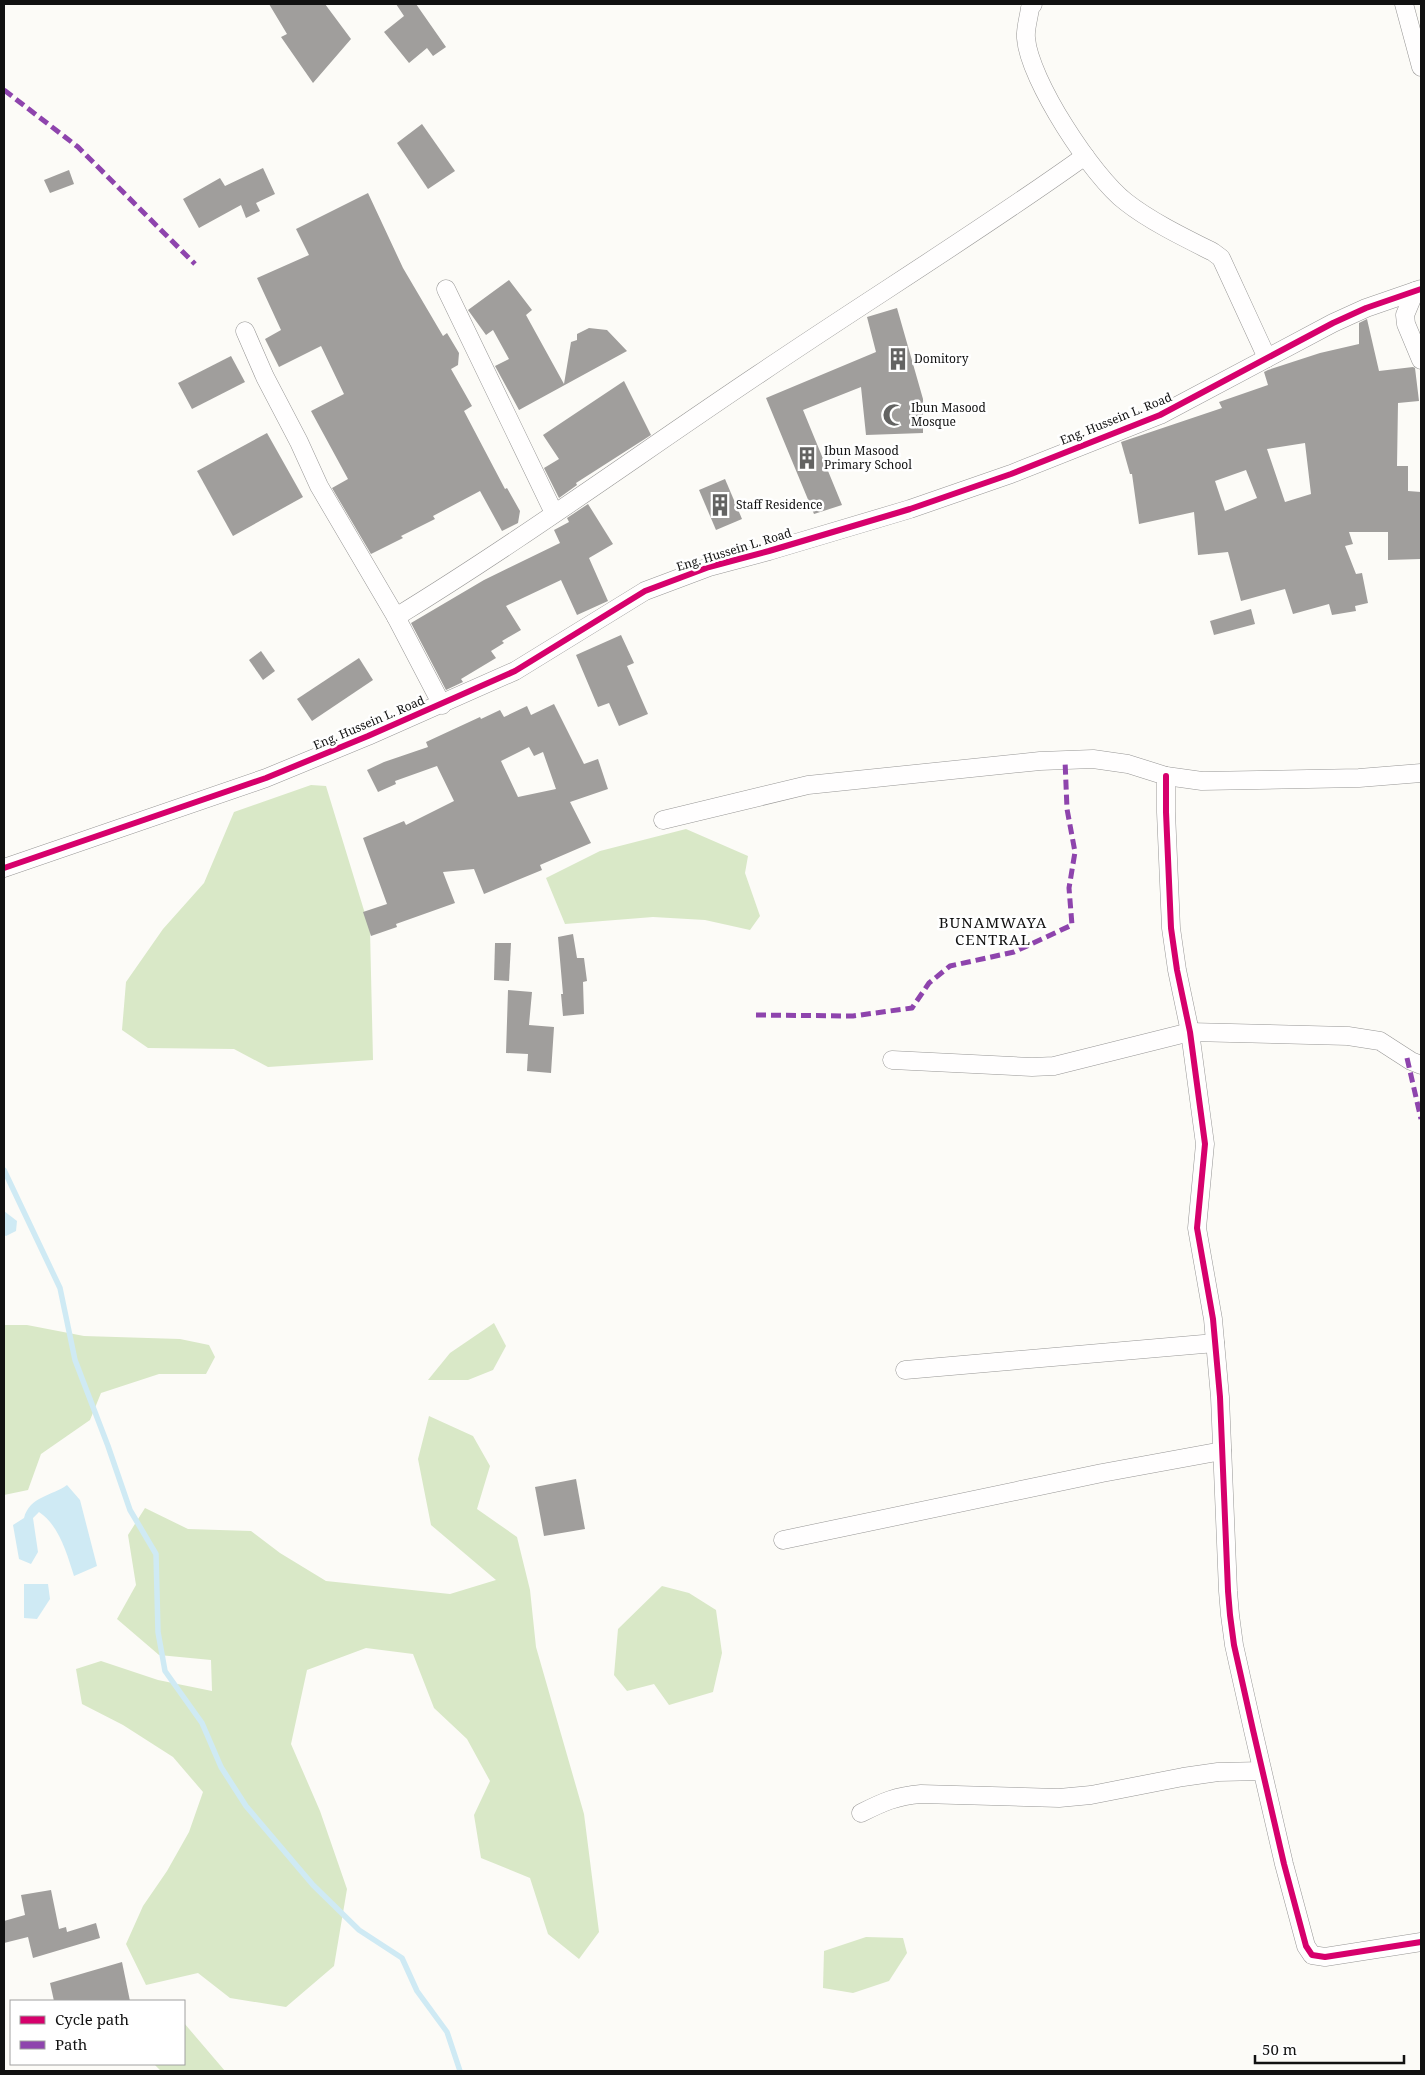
<svg xmlns="http://www.w3.org/2000/svg" width="1425" height="2075" viewBox="0 0 1425 2075" font-family="'Noto Serif',serif">
	<style>
		.forest { fill: #d9e8c7 }
		.water { fill: #cfeaf4 }
		.lines { fill: none; stroke-linecap: round; stroke-linejoin: round }
		.stream { stroke: #cfeaf4; stroke-width: 5.5 }
		.building { fill: #a09e9c; fill-rule: evenodd }
		.street-casing { stroke: #979695; stroke-width: 19 }
		.street { stroke: #fffefe; stroke-width: 18 }
		.quiet { stroke: #8e44ad; stroke-width: 5; stroke-dasharray: 10 5; stroke-linecap: butt }
		.cycleway-casing { stroke: #fff; stroke-width: 9 }
		.cycleway { stroke: #d6006c; stroke-width: 6 }
		.labels { text-anchor: middle; stroke-width: 5; stroke-linejoin: round; paint-order: stroke }
		.poi-label { font-size: 12px; fill: #111; stroke: #fff; text-anchor: start }
		.street-label { font-size: 12px; fill: #111; stroke: #fff }
		.quarter-label { font-size: 15px; letter-spacing: 1px; fill: #111; stroke: #fff }
	</style>
	<rect width="100%" height="100%" fill="#fcfbf7"/>
	<g class="forest">
		<polygon points="311,785 326,786 370,930 373,1060 268,1067 234,1049 148,1048 122,1030 126,982 163,929 204,883 234,812"/>
		<polygon points="686,829 748,856 745,873 760,916 750,930 705,920 653,917 565,924 546,878 600,851"/>
		<polygon points="494,1323 506,1346 493,1370 468,1380 428,1380 450,1353"/>
		<polygon points="4,1325 27,1325 84,1336 180,1339 209,1345 215,1357 206,1374 159,1374 101,1393 90,1420 41,1454 28,1490 4,1495"/>
		<polygon points="429,1416 473,1436 490,1466 477,1509 517,1537 530,1590 536,1647 584,1814 599,1932 579,1959 548,1934 530,1878 481,1858 474,1815 490,1781 467,1739 434,1708 413,1654 366,1648 307,1670 291,1744 320,1811 347,1889 334,1966 286,2007 230,1998 198,1973 146,1985 126,1944 143,1906 167,1871 189,1832 203,1792 173,1757 123,1725 82,1704 76,1669 101,1661 158,1680 212,1691 211,1660 159,1655 117,1619 136,1585 128,1535 145,1508 188,1529 251,1531 280,1553 326,1581 450,1594 496,1580 431,1525 418,1459"/>
		<polygon points="662,1586 689,1593 716,1610 722,1653 713,1692 669,1705 654,1684 627,1691 614,1675 618,1629"/>
		<polygon points="866,1937 903,1938 907,1953 889,1981 853,1993 823,1988 824,1951"/>
		<polygon points="184,2023 225,2071 161,2071 155,2065 184,2064"/>
	</g>
	<g class="water">
		<polygon points="4,1211 17,1221 16,1231 6,1236 4,1235"/>
		<path d="M 67,1485 L 80,1500 L 97,1566 L 74,1576 C 67,1554 59,1525 39,1512 L 33,1518 L 38,1552 L 31,1564 L 19,1559 L 13,1525 L 24,1518 C 30,1496 52,1496 67,1485 Z"/>
		<polygon points="24,1584 48,1584 50,1599 37,1619 24,1618"/>
	</g>
	<g class="lines">
		<polyline class="stream" points="4,1170 60,1288 75,1360 108,1446 130,1510 156,1554 158,1632 165,1671 202,1723 221,1767 246,1806 313,1885 359,1930 402,1958 417,1991 447,2032 460,2071"/>
	</g>
	<g class="building">
		<polygon points="269,4 325,4 351,39 313,83 281,37 287,34"/>
		<polygon points="396,4 416,4 446,47 433,56 427,48 409,63 384,32 404,16"/>
		<polygon points="422,124 455,171 428,189 397,143"/>
		<polygon points="263,168 275,194 256,203 260,211 246,218 241,205 199,228 183,199 220,178 225,186"/>
		<polygon points="69,170 74,184 50,193 44,180"/>
		<polygon points="368,193 403,268 443,336 447,333 459,353 458,365 451,369 472,406 464,411 505,489 507,488 520,511 518,523 502,531 480,491 433,516 435,519 401,536 403,538 371,554 332,488 348,479 311,411 344,394 321,346 279,367 265,339 281,330 257,278 309,255 296,229"/>
		<polygon points="509,280 532,310 526,315 564,384 571,342 577,340 577,334 589,328 607,330 627,351 519,410 495,366 509,359 493,330 486,335 468,310"/>
		<polygon points="897,308 923,399 923,433 866,435 861,387 803,410 842,505 814,514 766,398 876,352 867,317"/>
		<path d="M 1367,319 L 1379,371 L 1413,367 L 1415,368 L 1419,401 L 1398,403 L 1397,466 L 1408,466 L 1408,491 L 1421,492 L 1421,559 L 1388,560 L 1388,532 L 1349,532 L 1353,544 L 1345,546 L 1356,574 L 1362,573 L 1368,603 L 1355,606 L 1356,611 L 1332,615 L 1329,604 L 1293,614 L 1285,589 L 1241,601 L 1228,552 L 1198,555 L 1194,512 L 1139,524 L 1132,474 L 1130,474 L 1121,442 L 1222,408 L 1219,402 L 1268,385 L 1264,372 L 1268,370 L 1320,353 L 1359,344 L 1359,323 ZM 1305,443 L 1311,494 L 1285,502 L 1267,449 ZM 1246,470 L 1257,498 L 1225,511 L 1215,481 Z"/>
		<polygon points="231,356 245,382 192,409 178,383"/>
		<polygon points="624,381 651,435 576,483 577,485 559,498 544,468 559,459 543,435"/>
		<polygon points="267,433 303,497 233,536 197,471"/>
		<polygon points="725,479 742,519 716,530 699,490"/>
		<polygon points="588,504 613,544 589,558 608,601 577,615 561,580 506,606 521,630 502,641 504,643 491,651 496,658 461,679 463,682 446,690 411,623 484,580 560,543 554,530 569,522 567,518"/>
		<polygon points="1251,609 1255,624 1214,635 1210,621"/>
		<polygon points="621,635 634,663 627,666 648,714 619,726 609,703 598,707 576,655"/>
		<polygon points="261,651 275,671 263,680 249,660"/>
		<polygon points="359,658 373,680 312,721 297,699"/>
		<path d="M 554,704 L 584,764 L 598,759 L 608,789 L 570,802 L 591,843 L 540,865 L 542,870 L 484,894 L 474,869 L 443,872 L 455,903 L 396,924 L 397,927 L 371,936 L 363,912 L 387,904 L 363,838 L 404,821 L 406,825 L 454,801 L 437,766 L 395,781 L 396,784 L 378,792 L 367,770 L 384,762 L 428,747 L 426,742 L 480,717 L 481,719 L 500,710 L 504,717 L 527,706 L 531,715 ZM 529,747 L 534,756 L 543,752 L 556,789 L 518,797 L 501,761 Z"/>
		<polygon points="573,934 577,958 584,958 587,981 583,982 584,1014 563,1016 561,994 563,994 558,937"/>
		<polygon points="495,943 511,943 509,981 494,980"/>
		<polygon points="508,990 532,992 529,1025 554,1027 551,1073 527,1071 528,1054 506,1053"/>
		<polygon points="576,1479 585,1529 544,1536 535,1487"/>
		<polygon points="51,1890 59,1929 66,1927 67,1932 96,1923 100,1938 33,1958 28,1937 4,1943 4,1921 25,1915 21,1895"/>
		<polygon points="122,1962 130,2001 54,2001 50,1983"/>
	</g>
	<g class="lines">
		<defs>
			<g id="street">
				<path d="M 1033,4 L 1030,8 C 1029,17 1025,29 1026,38 C 1029,80 1093,177 1126,202 C 1150,221 1185,238 1213,252 L 1221,258 L 1267,358"/>
				<polyline points="1404,4 1421,67"/>
				<polyline points="446,289 554,513"/>
				<polyline points="1415,291 1405,315 1406,324 1421,360"/>
				<polyline points="245,331 265,377 299,442 319,486 396,617"/>
				<path d="M 442,705 L 396,617 C 520,541 638,455 759,374 C 868,300 979,232 1085,156"/>
				<polyline points="1166,776 1166,812 1171,928 1177,970 1190,1032 1205,1144 1197,1228 1213,1319 1220,1397 1228,1591 1230,1615 1234,1645 1253,1730 1284,1864 1306,1946 1312,1955 1325,1957 1421,1942"/>
				<polyline points="663,820 808,785 1040,761 1093,759 1128,764 1166,776 1202,781 1359,778 1421,773"/>
				<polyline points="4,868 266,778 368,736 515,671 645,591 709,567 769,551 910,509 1011,474 1160,415 1333,323 1366,308 1421,289"/>
				<polyline points="892,1060 1032,1067 1054,1066 1190,1032 1348,1036 1380,1041 1411,1061 1421,1065"/>
				<polyline points="905,1370 1215,1343"/>
				<polyline points="783,1540 1102,1473 1222,1451"/>
				<path d="M 861,1813 C 883,1802 896,1796 921,1794 L 1059,1798 L 1091,1795 L 1183,1777 L 1218,1772 L 1262,1771"/>
			</g>
		</defs>
		<use href="#street" class="street-casing"/>
		<use href="#street" class="street"/>
		<g class="quiet">
			<polyline points="4,90 78,147 195,264"/>
			<polyline points="756,1015 853,1016 912,1008 929,983 950,966 1014,952 1072,925 1069,888 1075,852 1067,809 1065,760"/>
			<polyline points="1407,1058 1421,1119"/>
		</g>
		<defs>
			<g id="cycleway">
				<polyline points="1166,776 1166,812 1171,928 1177,970 1190,1032 1205,1144 1197,1228 1213,1319 1220,1397 1228,1591 1230,1615 1234,1645 1253,1730 1284,1864 1306,1946 1312,1955 1325,1957 1421,1942"/>
				<polyline points="4,868 266,778 368,736 515,671 645,591 709,567 769,551 910,509 1011,474 1160,415 1333,323 1366,308 1421,289"/>
			</g>
		</defs>
		<use href="#cycleway" class="cycleway-casing"/>
		<use href="#cycleway" class="cycleway"/>
	</g>
	<defs>
		<symbol id="building-bare" viewBox="-9 -9 18 18"><path d="M-4-6H4V6H1V3H-1V6H-4ZM-2.5-4.3h1.7v1.8h-1.7ZM.8-4.3h1.7v1.8H.8ZM-2.5-1h1.7V.8h-1.7ZM.8-1h1.7V.8H.8Z" fill="#636362" stroke="#fff" stroke-width="2.5" paint-order="stroke"/></symbol>
		<symbol id="mosque-bare" viewBox="-9 -9 18 18"><path d="M3.5-4.9A6 6 0 1 0 3.5 4.9A5 5 0 1 1 3.5-4.9Z" fill="#636362" stroke="#fff" stroke-width="2.5" paint-order="stroke"/></symbol>
	</defs>
	<g fill-rule="evenodd">
		<use href="#building-bare" x="882" y="343" width="32" height="32"/>
		<use href="#mosque-bare" x="878" y="399" width="32" height="32"/>
		<use href="#building-bare" x="791" y="442" width="32" height="32"/>
		<use href="#building-bare" x="704" y="489" width="32" height="32"/>
	</g>
	<g class="labels">
		<g class="poi-label">
			<text x="914" y="363">Domitory</text>
			<text x="911" y="412">Ibun Masood<tspan x="911" dy="14">Mosque</tspan></text>
			<text x="824" y="455">Ibun Masood<tspan x="824" dy="14">Primary School</tspan></text>
			<text x="736" y="509">Staff Residence</text>
		</g>
		<g class="street-label">
			<text transform="translate(1116 419) rotate(-22)" y="4">Eng. Hussein L. Road</text>
			<text transform="translate(734 550) rotate(-17)" y="4">Eng. Hussein L. Road</text>
			<text transform="translate(369 723) rotate(-23)" y="4">Eng. Hussein L. Road</text>
		</g>
		<g class="quarter-label">
			<text x="993" y="928">BUNAMWAYA<tspan x="993" dy="17">CENTRAL</tspan></text>
		</g>
	</g>
	<rect width="1425" height="2075" fill="none" stroke="#111111" stroke-width="10"/>
	<rect x="10" y="2000" width="175" height="65" fill="#ffffff" stroke="#a0a0a0"/>
	<rect x="20" y="2016" width="25" height="8" fill="#d6006c" stroke="#a0a0a0"/>
	<text x="55" y="2025" font-size="15" fill="#111111">Cycle path</text>
	<rect x="20" y="2041" width="25" height="8" fill="#8e44ad" stroke="#a0a0a0"/>
	<text x="55" y="2050" font-size="15" fill="#111111">Path</text>
	<path d="M1255 2055v8h149v-8" fill="none" stroke="#111111" stroke-width="2.5"/>
	<text x="1262" y="2055" font-size="15" fill="#111111" stroke="#ffffff" stroke-width="4" paint-order="stroke">50 m</text>
</svg>
